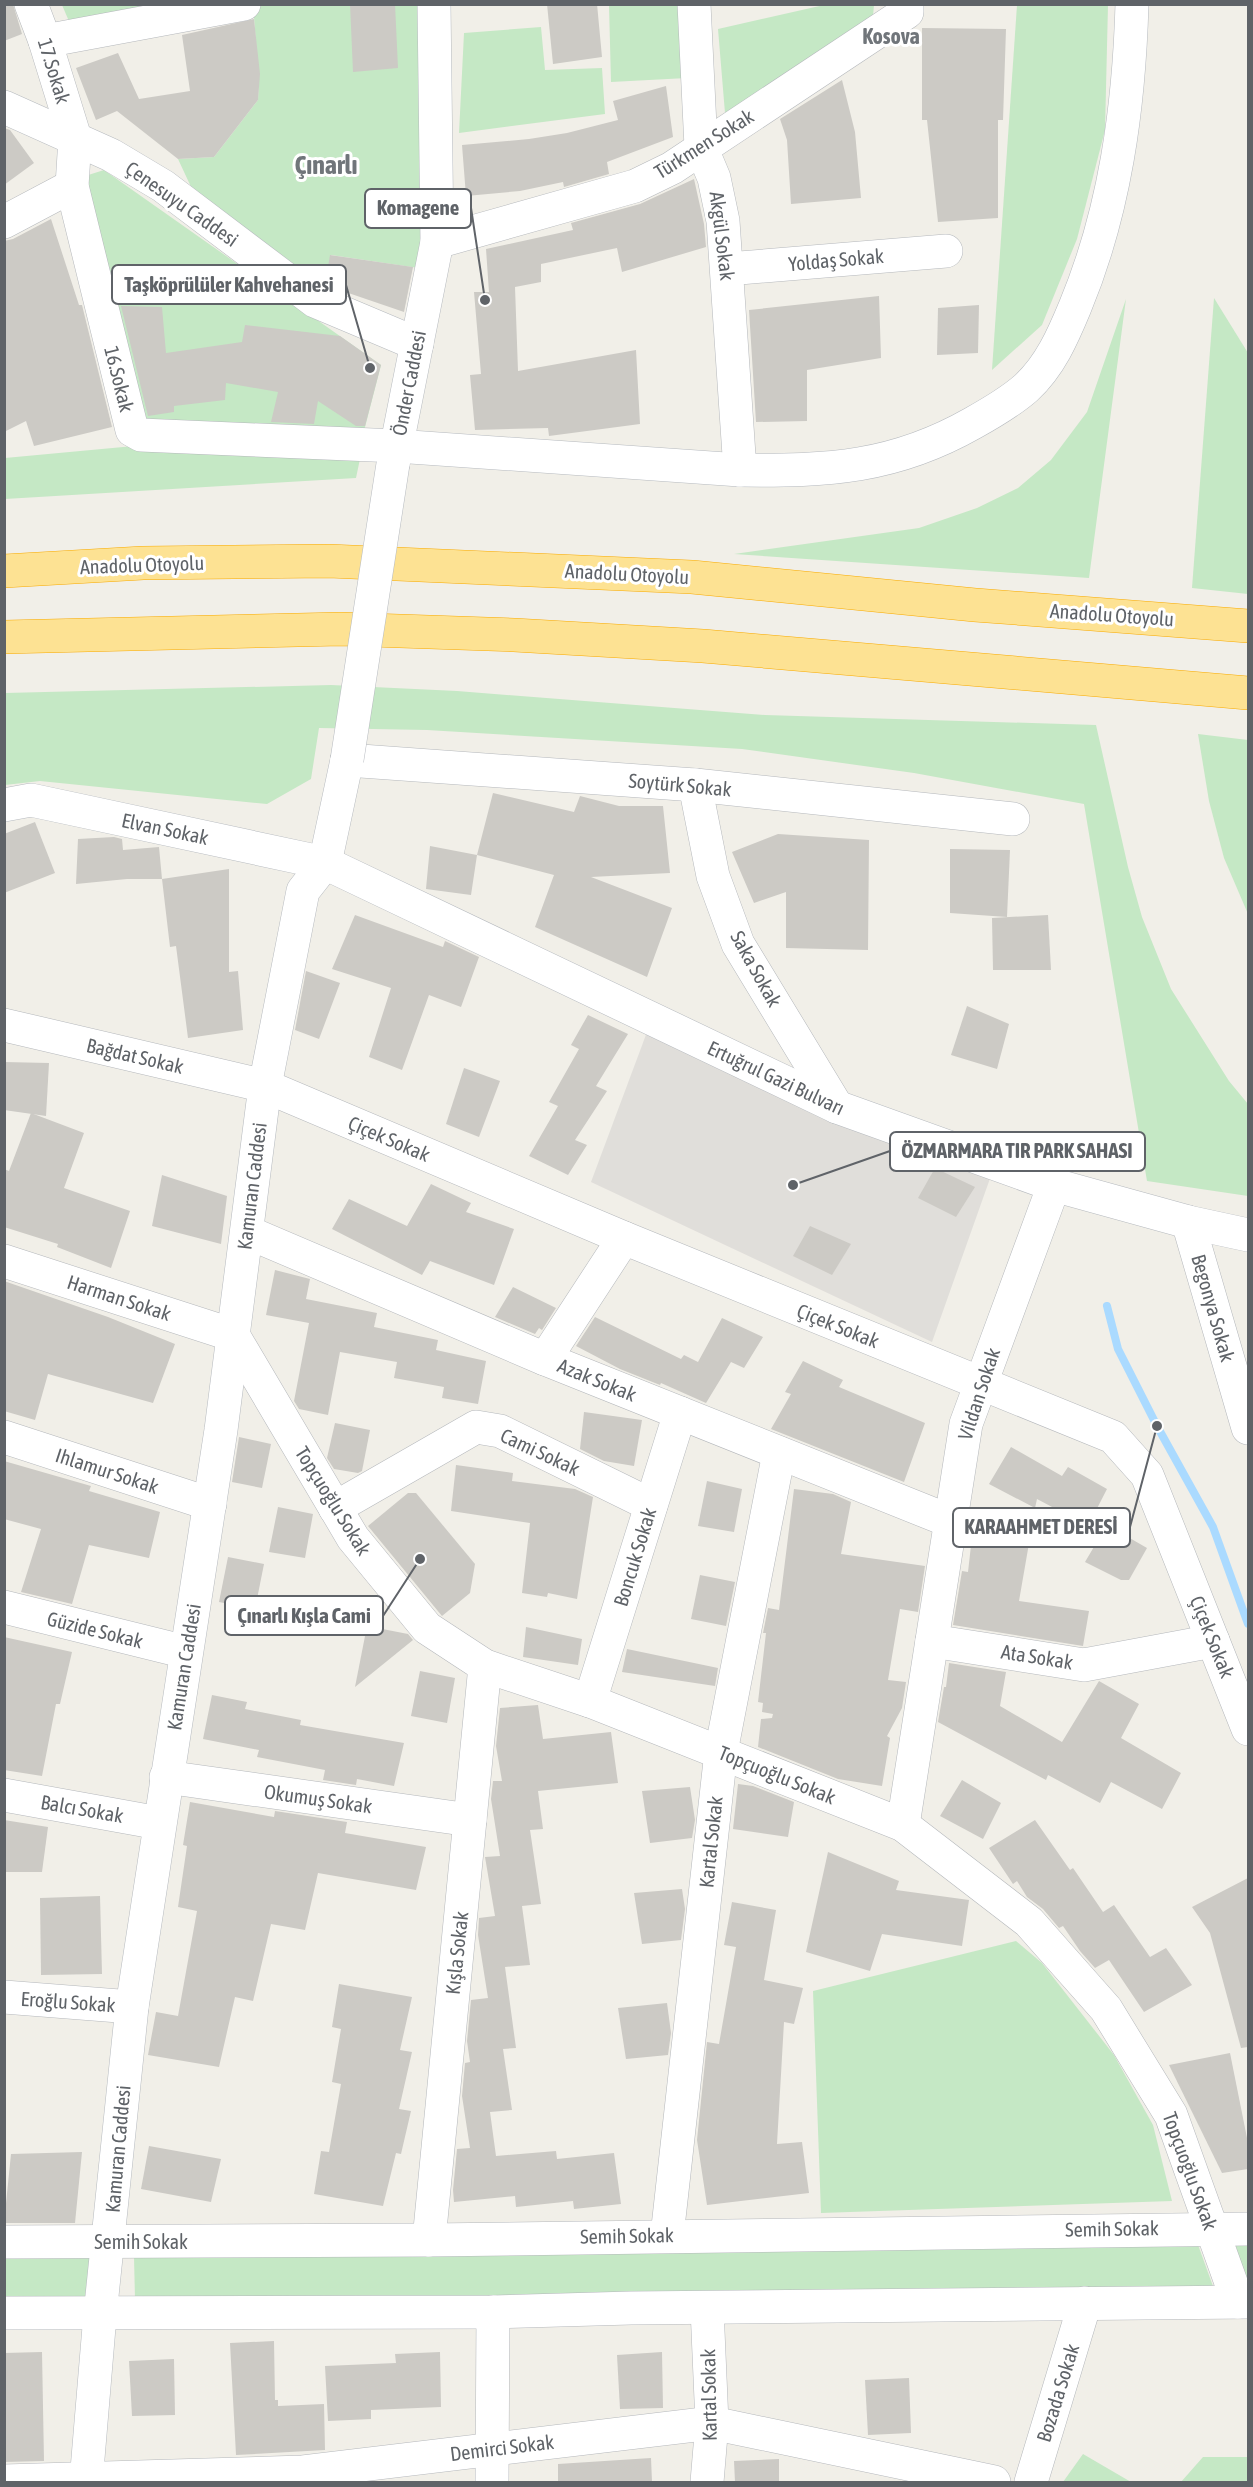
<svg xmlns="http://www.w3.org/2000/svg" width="1253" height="2487" viewBox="0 0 1253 2487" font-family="'Asap Condensed',sans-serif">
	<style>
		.industrial { fill: #e0deda }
		.green { fill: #c5e8c5 }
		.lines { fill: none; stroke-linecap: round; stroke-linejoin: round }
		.stream { stroke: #aadaff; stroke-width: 8 }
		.building { fill: #cccac5 }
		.street-casing { stroke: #b5b8bc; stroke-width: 34 }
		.secondary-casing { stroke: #b6babf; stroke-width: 34 }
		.highway-casing { stroke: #f9ab00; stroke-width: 34 }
		.street { stroke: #fff; stroke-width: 33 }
		.secondary { stroke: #fff; stroke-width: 33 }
		.highway { stroke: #fde293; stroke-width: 33 }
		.secondary-bridge-casing { stroke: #b6babf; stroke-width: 34; stroke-linecap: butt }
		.secondary-bridge { stroke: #fff; stroke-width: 33 }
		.labels { text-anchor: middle; stroke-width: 6; stroke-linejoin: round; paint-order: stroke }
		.street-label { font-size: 20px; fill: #5f6368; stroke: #fff }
		.quarter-label { font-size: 22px; font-weight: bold; fill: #70757a; stroke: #fff }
		.district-label { font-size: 26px; font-weight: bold; fill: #70757a; stroke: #fff }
		.leader { fill: none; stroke: #5f6368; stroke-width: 2 }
		.callout-dot { fill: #5f6368; stroke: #fff; stroke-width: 2 }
		.callout { fill: #fff; stroke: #5f6368; stroke-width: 2 }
		.callout-label { font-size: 21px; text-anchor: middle; font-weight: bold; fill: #5f6368 }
	</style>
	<rect width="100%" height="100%" fill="#f1efe8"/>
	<polygon class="industrial" points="650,1024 993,1170 932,1342 591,1182"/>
	<g class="green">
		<polygon points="62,5 244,5 75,35"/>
		<polygon points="253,5 434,5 432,270 331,255 325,287 192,189 178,159 214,157 258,100 259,80"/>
		<polygon points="609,5 685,5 687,78 611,82"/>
		<polygon points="824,5 874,5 873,16 725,113 718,29"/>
		<polygon points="1017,5 1108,5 1105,130 1077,239 1042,325 992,370"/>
		<polygon points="541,27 545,70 602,68 605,114 459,133 464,33"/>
		<polygon points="104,170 381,365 364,431 135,418 82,177"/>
		<polygon points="1214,298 1248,353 1248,594 1192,588"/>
		<polygon points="1126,299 1089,578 734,554 919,528 977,508 1018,488 1051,460 1087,412"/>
		<polygon points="134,446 361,454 356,478 5,499 5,458"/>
		<polygon points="331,685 457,691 765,715 1096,725 1128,867 1142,917 1171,989 1229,1081 1248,1104 1248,1196 1147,1181 1084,804 914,773 742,749 427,730 319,728 311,779 267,804 40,781 5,785 5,693"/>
		<polygon points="1198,734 1248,740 1248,914 1224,858 1209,801"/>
		<polygon points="1016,1941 1042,1963 1114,2055 1153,2125 1172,2201 821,2213 813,1991"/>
		<polygon points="1197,2242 1214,2289 135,2299 134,2257"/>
		<polygon points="1235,2242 1248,2242 1248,2288 1245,2288"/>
		<polygon points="5,2255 93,2257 87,2300 5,2300"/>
		<polygon points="1083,2454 1131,2482 1063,2482"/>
		<polygon points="1203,2457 1248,2457 1248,2482 1181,2482"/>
	</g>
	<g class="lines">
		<polyline class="stream" points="1107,1306 1118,1349 1157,1426 1213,1527 1248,1624"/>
	</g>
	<g class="building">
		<polygon points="4,4 13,4 22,34 4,41"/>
		<polygon points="350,4 395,4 398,68 353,72"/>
		<polygon points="547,4 597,4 602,57 553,64"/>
		<polygon points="254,19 260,74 258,100 214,157 178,159 117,111 96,120 76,68 118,53 139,99 190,91 182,35"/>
		<polygon points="922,28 1006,29 1003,120 998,120 998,218 938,222 927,120 922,120"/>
		<polygon points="842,80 855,132 861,198 791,204 787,140 780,119"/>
		<polygon points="666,86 673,137 607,162 609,174 564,187 563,182 520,191 466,196 462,145 529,139 567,133 618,120 613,101"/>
		<polygon points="4,128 10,130 34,163 4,185"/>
		<polygon points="694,179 704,224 706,247 622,272 617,248 541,264 541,282 515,287 518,371 636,350 640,424 549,436 548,428 475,430 470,375 481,374 474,292 489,292 486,249 573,230 571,223 640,204"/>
		<polygon points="51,219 79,305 82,305 112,427 34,446 26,421 4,432 4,241 13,239"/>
		<polygon points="330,255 413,267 404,312 325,285"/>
		<polygon points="879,296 881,358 807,370 807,421 756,422 749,310"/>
		<polygon points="979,305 978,353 937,355 938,308"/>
		<polygon points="121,306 162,307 166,353 242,342 245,325 340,336 381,365 365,426 356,426 318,401 314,424 271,422 278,392 226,383 225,400 174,406 174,412 148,416"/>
		<polygon points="493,793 574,812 580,796 619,806 663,806 670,873 591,877 672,908 647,977 535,927 554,875 477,855"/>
		<polygon points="35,822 55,873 4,893 4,834"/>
		<polygon points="778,834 869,840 868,950 786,948 786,892 754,903 732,852"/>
		<polygon points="114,837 122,839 123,850 159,847 162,879 127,879 76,884 78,839"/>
		<polygon points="430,846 477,855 471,895 426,889"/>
		<polygon points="950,849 1010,850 1007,917 950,913"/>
		<polygon points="229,869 229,972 238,971 243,1030 188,1038 176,946 170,947 162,879"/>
		<polygon points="355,915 443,947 445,941 479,957 461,1007 429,995 402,1070 369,1057 391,988 332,969"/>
		<polygon points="1048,915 1051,970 993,970 992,918"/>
		<polygon points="306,971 340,983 319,1039 295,1030"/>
		<polygon points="967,1006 1009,1024 997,1069 951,1055"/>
		<polygon points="588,1015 628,1034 596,1086 607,1091 575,1140 587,1145 568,1175 529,1156 558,1106 549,1102 579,1049 571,1045"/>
		<polygon points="4,1062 49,1063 46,1116 4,1110"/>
		<polygon points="464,1068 500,1081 479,1137 446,1124"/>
		<polygon points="31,1113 84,1133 64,1188 130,1211 111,1268 57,1247 58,1244 4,1227 4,1169 9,1171"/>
		<polygon points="935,1168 975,1187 956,1217 918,1198"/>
		<polygon points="162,1175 227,1196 221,1244 152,1226"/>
		<polygon points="431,1184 471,1203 466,1212 514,1229 494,1285 430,1261 422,1275 332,1229 349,1199 407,1226"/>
		<polygon points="810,1226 851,1244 832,1275 793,1256"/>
		<polygon points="275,1270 310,1279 306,1299 377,1313 374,1327 438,1340 436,1350 486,1361 478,1404 442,1398 444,1387 394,1378 397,1362 340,1352 328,1415 299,1409 294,1401 309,1323 266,1315"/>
		<polygon points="4,1281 108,1317 175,1344 153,1403 48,1374 35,1420 4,1411"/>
		<polygon points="513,1287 556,1308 542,1330 539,1328 535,1334 495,1317"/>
		<polygon points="595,1317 681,1359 684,1355 698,1362 722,1318 763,1337 744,1368 731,1362 706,1403 661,1383 660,1385 620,1369 576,1346"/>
		<polygon points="803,1361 843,1380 839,1387 925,1423 904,1482 771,1429 791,1394 785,1392"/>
		<polygon points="584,1412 642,1420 634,1466 604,1461 580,1449"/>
		<polygon points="335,1423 370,1430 362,1471 358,1473 334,1469 327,1458"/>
		<polygon points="239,1437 271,1444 262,1488 232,1482"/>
		<polygon points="1011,1447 1062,1476 1068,1467 1107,1489 1088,1526 1037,1499 1035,1508 989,1484"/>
		<polygon points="4,1461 91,1486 89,1491 160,1512 149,1558 89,1545 72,1604 21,1592 41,1529 4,1519"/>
		<polygon points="456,1465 513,1473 512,1481 575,1489 593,1497 577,1599 548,1593 547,1597 522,1593 530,1523 451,1511"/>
		<polygon points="707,1481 742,1489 734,1532 698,1526"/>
		<polygon points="794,1489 833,1494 851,1502 841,1554 925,1566 918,1612 900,1609 888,1680 906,1682 902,1708 887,1736 890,1738 882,1786 838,1779 758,1747 761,1719 772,1718 773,1714 762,1712 763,1703 758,1702 766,1633 763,1633 768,1608 779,1610"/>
		<polygon points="408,1493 416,1493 475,1564 470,1593 442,1616 368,1526"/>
		<polygon points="278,1507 313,1514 305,1558 269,1552"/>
		<polygon points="974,1519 1032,1526 1019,1601 1089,1611 1083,1646 953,1625 962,1571 968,1572"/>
		<polygon points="1114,1529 1147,1548 1129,1580 1121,1580 1085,1562 1101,1535 1111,1536"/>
		<polygon points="228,1557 264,1564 255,1609 219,1602"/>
		<polygon points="700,1575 735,1582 726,1626 691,1619"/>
		<polygon points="367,1626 408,1634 413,1640 355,1687"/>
		<polygon points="526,1627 582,1639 578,1665 523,1657"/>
		<polygon points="4,1637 72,1652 60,1704 56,1704 42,1776 4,1770"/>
		<polygon points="627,1649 718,1668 715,1686 622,1672"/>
		<polygon points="949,1663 1006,1672 1000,1706 1062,1742 1099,1681 1139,1704 1121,1738 1181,1773 1162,1809 1111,1782 1100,1803 1048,1775 1046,1780 938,1722 944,1687 946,1687"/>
		<polygon points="420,1671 455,1678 447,1723 411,1716"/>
		<polygon points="212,1695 247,1702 245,1709 301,1720 300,1725 404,1743 394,1786 357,1779 356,1785 323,1780 325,1770 257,1757 259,1750 203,1739"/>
		<polygon points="538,1705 543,1739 611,1732 618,1783 538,1791 543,1829 530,1830 541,1904 522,1906 530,1965 505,1967 516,2048 503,2049 512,2110 490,2112 496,2156 556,2151 557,2159 614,2153 621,2204 574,2209 573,2201 516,2207 515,2196 454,2202 453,2190 457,2149 470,2148 462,2096 465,2063 470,2062 467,2041 471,2000 488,1998 478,1935 479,1918 495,1916 485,1857 500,1856 491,1799 493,1781 502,1781 496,1746 500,1708"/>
		<polygon points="962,1780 1001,1803 983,1839 940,1816"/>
		<polygon points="738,1784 753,1786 794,1802 788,1837 733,1829"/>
		<polygon points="690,1787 695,1820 692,1838 650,1843 642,1791"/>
		<polygon points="190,1802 274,1817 275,1811 347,1822 345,1833 426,1847 416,1890 318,1873 305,1930 271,1924 253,2001 235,1997 219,2067 148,2055 156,2012 178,2016 197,1911 178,1907 187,1846 183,1845"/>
		<polygon points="4,1820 48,1827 42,1872 4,1872"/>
		<polygon points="1035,1820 1070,1870 1073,1868 1103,1912 1114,1905 1150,1957 1166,1948 1192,1985 1144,2012 1109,1960 1095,1968 1080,1951 1063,1926 1059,1928 1043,1909 1027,1897 1017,1881 1013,1884 989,1848"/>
		<polygon points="828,1852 899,1881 896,1890 969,1900 962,1946 882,1934 870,1971 806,1952"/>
		<polygon points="1248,1878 1248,2047 1241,2048 1210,1933 1192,1907"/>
		<polygon points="682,1889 685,1909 681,1940 642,1944 634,1893"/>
		<polygon points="100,1896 102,1974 41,1975 40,1898"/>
		<polygon points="732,1902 776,1910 764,1980 803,1988 794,2024 784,2022 777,2144 802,2142 809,2193 707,2205 697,2140 707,2042 719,2044 736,1947 724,1945"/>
		<polygon points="339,1984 412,1997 400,2050 412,2052 399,2109 411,2111 401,2154 396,2153 383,2206 314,2194 321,2151 329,2152 341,2084 332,2082 341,2029 332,2027"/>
		<polygon points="667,2003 671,2033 668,2055 626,2059 618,2008"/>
		<polygon points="1230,2053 1248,2143 1248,2169 1222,2173 1169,2065"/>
		<polygon points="149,2146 221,2159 211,2202 141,2189"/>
		<polygon points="82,2152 75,2223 4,2223 11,2154"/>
		<polygon points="274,2341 275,2400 278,2400 278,2406 324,2404 325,2450 236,2455 230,2343"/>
		<polygon points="42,2352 44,2461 4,2462 4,2353"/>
		<polygon points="440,2352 441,2407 371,2410 371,2419 328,2421 325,2366 396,2363 395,2354"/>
		<polygon points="662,2352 663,2408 620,2409 617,2355"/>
		<polygon points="174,2359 175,2415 132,2416 129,2361"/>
		<polygon points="909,2378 911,2433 868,2435 865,2380"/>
		<polygon points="651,2458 652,2482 558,2482 558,2464"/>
		<polygon points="779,2459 779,2482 735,2482 734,2461"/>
	</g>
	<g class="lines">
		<defs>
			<g id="street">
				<polyline points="31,4 45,41 75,138 72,186 132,430 141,435 396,446"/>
				<polyline points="694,4 701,147 714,178 723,221 740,470"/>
				<polyline points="45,41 244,4"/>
				<polyline points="4,222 72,186"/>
				<polyline points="437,242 635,186 672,168 907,12 907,4"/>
				<polyline points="727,269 946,251"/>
				<polyline points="347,760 695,785 1013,819"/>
				<polyline points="695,785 713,876 738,944 837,1107"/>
				<polyline points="4,1025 265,1086 624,1238 1113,1437 1147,1475 1248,1729"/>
				<polyline points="1188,1222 1248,1428"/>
				<polyline points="247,1232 545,1359 950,1521"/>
				<polyline points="4,1261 233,1335 353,1538 427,1628 485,1666 590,1701 903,1825 1029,1922 1106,2009 1171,2115 1238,2302"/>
				<polyline points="545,1359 624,1238"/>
				<polyline points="4,1437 210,1504"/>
				<polyline points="335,1508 476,1427 500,1431 651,1505"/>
				<polyline points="4,1607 186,1652"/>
				<polyline points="932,1641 1084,1665 1213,1641"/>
				<polyline points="590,1701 680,1413"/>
				<polyline points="166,1777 470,1820"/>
				<polyline points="4,1795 159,1823"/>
				<polyline points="903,1825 966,1424 1054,1185"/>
				<polyline points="4,1997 132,2007"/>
				<polyline points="667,2236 721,1752 779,1453"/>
				<polyline points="429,2240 485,1666"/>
				<polyline points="4,2242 429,2240 1248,2229"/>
				<polyline points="707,2308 712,2423 707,2482"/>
				<polyline points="4,2313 493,2312 631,2308 1248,2302"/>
				<polyline points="4,2481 303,2472 712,2423 994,2482"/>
				<polyline points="492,2482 493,2312"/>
				<polyline points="1031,2482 1085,2303"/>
			</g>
			<g id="secondary">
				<polyline points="4,107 111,155 163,186 315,301 417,344"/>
				<path d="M 396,446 L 740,470 C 828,471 894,468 973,423 C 991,413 1010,402 1026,388 C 1050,366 1063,336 1075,307 C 1115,211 1129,108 1132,4"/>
				<polyline points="393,464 437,242 434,4"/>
				<polyline points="4,805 31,800 325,863 837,1107 1054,1185 1188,1222 1248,1235"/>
				<polyline points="86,2482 100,2315 132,2007 221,1430 265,1086 303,891 325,863 347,760"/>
			</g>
			<g id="highway">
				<polyline points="4,571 143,563 329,561 692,577 975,605 1248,626"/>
				<polyline points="4,637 341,629 514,635 703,646 1248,693"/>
			</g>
		</defs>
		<use href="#street" class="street-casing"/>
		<use href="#secondary" class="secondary-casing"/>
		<use href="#highway" class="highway-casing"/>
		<use href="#street" class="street"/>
		<use href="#secondary" class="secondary"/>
		<use href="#highway" class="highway"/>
		<defs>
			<polyline id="secondary-bridge" points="347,760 393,464"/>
		</defs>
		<use href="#secondary-bridge" class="secondary-bridge-casing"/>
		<use href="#secondary-bridge" class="secondary-bridge"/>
	</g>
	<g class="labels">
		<g class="street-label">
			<text transform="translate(54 71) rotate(73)" y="7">17.Sokak</text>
			<text transform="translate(704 144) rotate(-32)" y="7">Türkmen Sokak</text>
			<text transform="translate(182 204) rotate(35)" y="7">Çenesuyu Caddesi</text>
			<text transform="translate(722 236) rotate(83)" y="7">Akgül Sokak</text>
			<text transform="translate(836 260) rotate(-5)" y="7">Yoldaş Sokak</text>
			<text transform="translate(119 379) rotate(76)" y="7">16.Sokak</text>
			<text transform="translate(409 383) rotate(-79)" y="7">Önder Caddesi</text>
			<text transform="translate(142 565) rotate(-2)" y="7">Anadolu Otoyolu</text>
			<text transform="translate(627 574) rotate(3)" y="7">Anadolu Otoyolu</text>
			<text transform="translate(1112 615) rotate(4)" y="7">Anadolu Otoyolu</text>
			<text transform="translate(680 785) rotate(5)" y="7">Soytürk Sokak</text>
			<text transform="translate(165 829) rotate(12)" y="7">Elvan Sokak</text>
			<text transform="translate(756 969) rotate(61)" y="7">Saka Sokak</text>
			<text transform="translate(135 1056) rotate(13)" y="7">Bağdat Sokak</text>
			<text transform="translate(776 1078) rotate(25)" y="7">Ertuğrul Gazi Bulvarı</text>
			<text transform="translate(389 1139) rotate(23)" y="7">Çiçek Sokak</text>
			<text transform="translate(252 1186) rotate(-83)" y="7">Kamuran Caddesi</text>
			<text transform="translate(119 1298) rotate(18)" y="7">Harman Sokak</text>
			<text transform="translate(1213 1308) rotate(74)" y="7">Begonya Sokak</text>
			<text transform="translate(838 1326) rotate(22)" y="7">Çiçek Sokak</text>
			<text transform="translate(597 1380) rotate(22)" y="7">Azak Sokak</text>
			<text transform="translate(979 1394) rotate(-72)" y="7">Vildan Sokak</text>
			<text transform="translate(540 1452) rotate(25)" y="7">Cami Sokak</text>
			<text transform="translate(107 1471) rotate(18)" y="7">Ihlamur Sokak</text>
			<text transform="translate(333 1501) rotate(58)" y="7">Topçuoğlu Sokak</text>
			<text transform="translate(635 1557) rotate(-73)" y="7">Boncuk Sokak</text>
			<text transform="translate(95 1630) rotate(14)" y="7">Güzide Sokak</text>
			<text transform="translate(1212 1637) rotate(68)" y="7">Çiçek Sokak</text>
			<text transform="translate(1037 1657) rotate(9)" y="7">Ata Sokak</text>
			<text transform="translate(184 1667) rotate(-81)" y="7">Kamuran Caddesi</text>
			<text transform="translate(777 1775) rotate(22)" y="7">Topçuoğlu Sokak</text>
			<text transform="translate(318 1799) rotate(8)" y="7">Okumuş Sokak</text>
			<text transform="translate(82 1809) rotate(10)" y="7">Balcı Sokak</text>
			<text transform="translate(711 1842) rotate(-84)" y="7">Kartal Sokak</text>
			<text transform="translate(457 1953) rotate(-84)" y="7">Kışla Sokak</text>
			<text transform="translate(68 2002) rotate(4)" y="7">Eroğlu Sokak</text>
			<text transform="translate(118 2149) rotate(-85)" y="7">Kamuran Caddesi</text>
			<text transform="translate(1190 2171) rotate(70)" y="7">Topçuoğlu Sokak</text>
			<text transform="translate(1112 2229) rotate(-1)" y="7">Semih Sokak</text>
			<text transform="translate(627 2236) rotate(-1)" y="7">Semih Sokak</text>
			<text x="141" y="2249">Semih Sokak</text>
			<text transform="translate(1058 2393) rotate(-73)" y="7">Bozada Sokak</text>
			<text transform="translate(709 2395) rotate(-91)" y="7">Kartal Sokak</text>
			<text transform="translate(502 2448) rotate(-7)" y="7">Demirci Sokak</text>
		</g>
		<g class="quarter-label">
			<text x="891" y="44">Kosova</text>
		</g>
		<g class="district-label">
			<text x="326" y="174">Çınarlı</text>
		</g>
	</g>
	<path class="leader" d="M485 300L471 208M370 368L346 285M793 1185L890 1151M1157 1426L1130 1527M420 1559L383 1616"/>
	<g class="callout-dot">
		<circle cx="485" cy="300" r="6"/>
		<circle cx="370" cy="368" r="6"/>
		<circle cx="793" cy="1185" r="6"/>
		<circle cx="1157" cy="1426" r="6"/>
		<circle cx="420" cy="1559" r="6"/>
	</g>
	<g class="callout">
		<rect x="365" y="189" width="106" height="39" rx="6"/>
		<rect x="112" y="265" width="234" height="39" rx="6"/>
		<rect x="890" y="1132" width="255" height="39" rx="6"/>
		<rect x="953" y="1508" width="177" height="39" rx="6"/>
		<rect x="225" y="1596" width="158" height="39" rx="6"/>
	</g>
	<g class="callout-label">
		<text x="418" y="215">Komagene</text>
		<text x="229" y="292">Taşköprülüler Kahvehanesi</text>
		<text x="1017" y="1158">ÖZMARMARA TIR PARK SAHASI</text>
		<text x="1041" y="1534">KARAAHMET DERESİ</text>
		<text x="304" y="1623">Çınarlı Kışla Cami</text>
	</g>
	<rect width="1253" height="2487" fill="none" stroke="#5f6368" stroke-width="12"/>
</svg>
